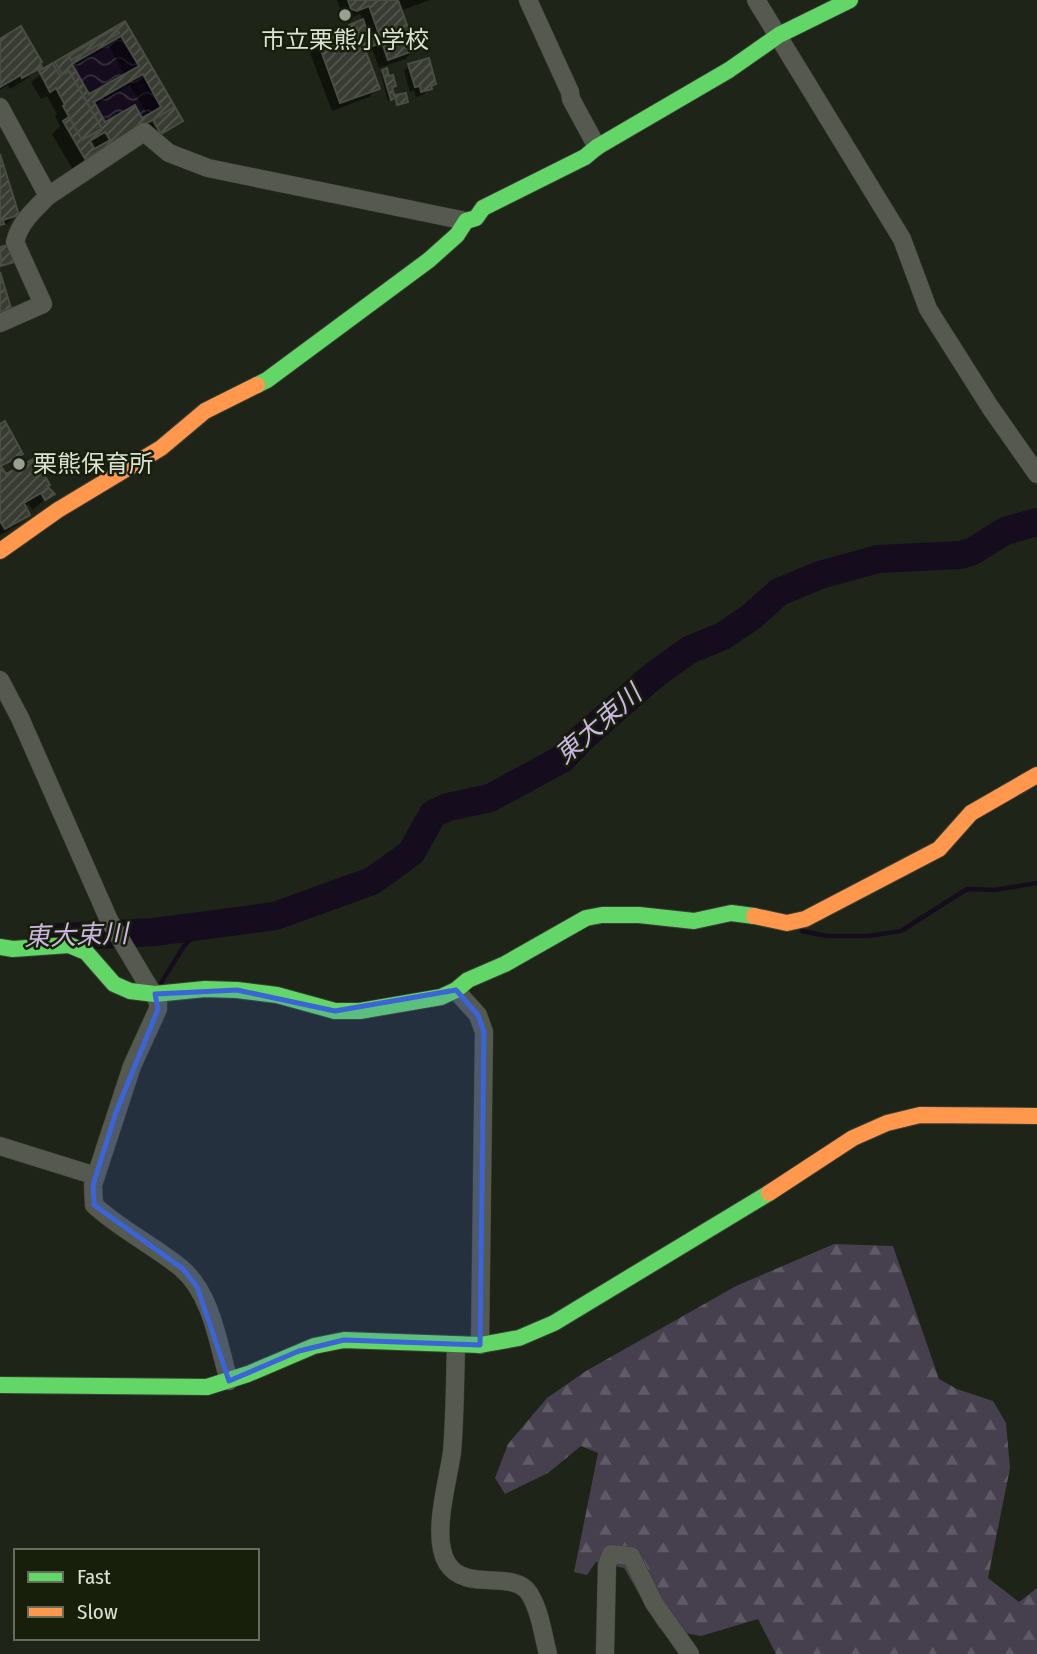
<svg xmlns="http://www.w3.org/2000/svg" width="1037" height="1654" viewBox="0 0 1037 1654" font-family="'Fira Sans Condensed','Noto Sans JP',sans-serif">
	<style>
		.forest { fill: url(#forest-firs) }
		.water { fill: url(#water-waves) }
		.shadow { fill: #0007; fill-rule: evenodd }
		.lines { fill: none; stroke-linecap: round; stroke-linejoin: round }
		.stream { stroke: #150c1d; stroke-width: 4.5 }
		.river { stroke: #150c1d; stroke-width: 28 }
		.building { fill: url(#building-hatch); stroke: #494d43; stroke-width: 2; fill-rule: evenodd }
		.street-casing { stroke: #3b3f36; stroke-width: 19 }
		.fast-casing { stroke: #3b3f36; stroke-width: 18 }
		.slow-casing { stroke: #3b3f36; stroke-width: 18 }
		.street { stroke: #55594f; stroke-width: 18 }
		.fast { stroke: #63d668; stroke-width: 16 }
		.slow { stroke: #ff974d; stroke-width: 16 }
		.marked { fill: #3a64d7; fill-opacity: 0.2; stroke: #3a64d7; stroke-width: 5; stroke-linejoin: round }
		.poi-dot { fill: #999f92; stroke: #171e0a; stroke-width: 2.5 }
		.labels { text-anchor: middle; stroke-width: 5; stroke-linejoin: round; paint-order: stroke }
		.poi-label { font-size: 24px; fill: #dbe1d4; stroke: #171e0a }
		.water-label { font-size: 26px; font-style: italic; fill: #cdb5e4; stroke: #171e0a }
	</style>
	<defs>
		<pattern id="forest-firs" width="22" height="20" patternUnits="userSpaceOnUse" patternTransform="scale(1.75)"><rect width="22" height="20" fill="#463f4d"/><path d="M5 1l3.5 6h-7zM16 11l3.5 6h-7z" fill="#605a66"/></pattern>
		<pattern id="water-waves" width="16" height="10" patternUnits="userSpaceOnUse" patternTransform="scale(1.75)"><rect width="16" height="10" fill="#150c1d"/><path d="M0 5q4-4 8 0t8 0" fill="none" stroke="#362f3d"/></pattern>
		<pattern id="building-hatch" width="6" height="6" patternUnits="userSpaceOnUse" patternTransform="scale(1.75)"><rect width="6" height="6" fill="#373b31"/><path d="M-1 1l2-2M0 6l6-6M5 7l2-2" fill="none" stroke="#53574e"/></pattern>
	</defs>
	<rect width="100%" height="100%" fill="#1f2418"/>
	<polygon class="forest" points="834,1244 893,1246 939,1379 957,1389 993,1401 1006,1423 1010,1468 988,1578 1019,1602 1037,1588 1037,1654 776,1654 758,1619 701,1636 659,1628 624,1568 596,1562 587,1575 574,1572 598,1453 581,1446 548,1473 505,1494 495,1478 508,1444 547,1398 586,1371 736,1286"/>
	<g class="water">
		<polygon points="121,36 139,66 89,94 72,64"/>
		<polygon points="143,74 161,107 142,118 135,105 105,122 94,102"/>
	</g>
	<g class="shadow">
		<polygon points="337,0 430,0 400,11 414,50 405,59 379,68 372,49 364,52 377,88 369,97 332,111 310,53 319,44 346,34 345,32 350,26 363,22 360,14 347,19 343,17"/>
		<path d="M 124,23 L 180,120 L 163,133 L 156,122 L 152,122 L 160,135 L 73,170 L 52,134 L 60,126 L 55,116 L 57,114 L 47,96 L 41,99 L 31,82 L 56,63 ZM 109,46 L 125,76 L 89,97 L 73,67 ZM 87,52 L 72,66 L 69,61 ZM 130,85 L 148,116 L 141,120 L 104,124 L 94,106 ZM 93,142 L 97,150 L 94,151 L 89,144 Z"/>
		<polygon points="0,41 40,66 28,78 10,89 8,85 0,90"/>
		<polygon points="409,66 434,84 424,94 416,97 414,90 410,92 404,71"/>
		<polygon points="383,72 394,85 391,88 393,98 388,101 381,74"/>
		<polygon points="0,160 17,214 8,223 0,226"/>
		<polygon points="0,426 21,453 1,469 6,477 45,486 52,494 32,510 29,504 24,507 28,514 16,526 0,535"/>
	</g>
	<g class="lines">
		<g class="stream">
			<polyline points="802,931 827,936 868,936 901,931 967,889 994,890 1037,883"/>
			<polyline points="161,983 184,946 203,926"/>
		</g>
		<polyline class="river" points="44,938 154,932 275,916 372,881 411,853 433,814 448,807 490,798 562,759 581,739 653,676 689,650 723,636 751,617 779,592 820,575 878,559 961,555 973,551 1005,531 1037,522"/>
	</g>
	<g class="building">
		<polygon points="348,0 398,0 416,50 388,60 369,6 357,11 351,9"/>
		<polygon points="363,19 370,39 379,35 381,43 365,49 357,28 351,30 349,25"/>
		<path d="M 125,21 L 175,107 L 85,159 L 63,121 L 69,117 L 82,140 L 102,129 L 69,71 L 62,75 L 55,62 ZM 116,28 L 119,33 L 71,60 L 69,56 ZM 121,36 L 139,66 L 89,94 L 72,64 ZM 143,74 L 161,107 L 142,118 L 135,105 L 105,122 L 94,102 ZM 105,132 L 110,140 L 94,149 L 90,141 Z"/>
		<polygon points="21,26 42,62 40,63 42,67 22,78 21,75 0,87 0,39"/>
		<polygon points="116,28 119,33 71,60 69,56"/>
		<polygon points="357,28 380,89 340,103 318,42"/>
		<polygon points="429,58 436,84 431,86 432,89 421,92 420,86 415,87 408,64"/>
		<polygon points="53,63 60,76 69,71 102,129 82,140 63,106 65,105 56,88 50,92 39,71"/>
		<polygon points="387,68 389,76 393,75 396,86 392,87 395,98 391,100 382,70"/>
		<polygon points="406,93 408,102 397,105 395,95"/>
		<polygon points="175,107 183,121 161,134 153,120"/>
		<polygon points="0,154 19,215 3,220 4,224 0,225"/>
		<polygon points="9,245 14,262 1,266 0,247"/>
		<polygon points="0,272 11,308 0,312"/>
		<polygon points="5,421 23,454 1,466 6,474 35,458 50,485 47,486 55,494 45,500 41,493 24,503 30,515 5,529 0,521 0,424"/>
	</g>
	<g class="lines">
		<defs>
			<g id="street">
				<polyline points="528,0 570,92 571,99 597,147"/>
				<polyline points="756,0 902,239 928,309 990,407 1037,474"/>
				<path d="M 0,107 L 48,196 C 34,210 20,222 15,242 L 43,304 L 0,323"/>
				<polyline points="48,196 144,132 169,153 208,168 466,221"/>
				<path d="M 0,680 L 20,718 L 109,920 L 158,1002 L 158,1009 L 132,1066 L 93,1185 L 94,1205 C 121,1230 153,1245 181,1268 C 212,1294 218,1344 229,1381"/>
				<polyline points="458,993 478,1015 484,1032 480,1345"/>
				<polyline points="0,1146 96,1176"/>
				<path d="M 456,1345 C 455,1381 455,1417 452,1452 C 448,1482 431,1536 447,1563 C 465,1593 514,1569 529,1593 C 540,1610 543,1635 548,1654"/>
				<polyline points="605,1654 607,1565 611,1554 631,1556 654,1603 690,1654"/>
			</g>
			<g id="fast">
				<polyline points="257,385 267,380 429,260 457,235 466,221 476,218 483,208 585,157 597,147 729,70 779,35 850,0"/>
				<polyline points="0,947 13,949 69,945 86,952 114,984 130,991 155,994 205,989 237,990 277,995 335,1011 360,1011 441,997 456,990 468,980 505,964 586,918 602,915 639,915 694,921 731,913 754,916"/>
				<polyline points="0,1385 207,1387 248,1374 314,1346 344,1340 480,1345 519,1338 554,1323 769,1193"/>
			</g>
			<g id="slow">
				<polyline points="0,551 58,510 161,448 205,411 257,385"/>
				<polyline points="754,916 787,923 805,919 939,849 971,813 1037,775"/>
				<polyline points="769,1193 853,1138 887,1123 920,1115 1037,1116"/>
			</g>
		</defs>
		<use href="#street" class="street-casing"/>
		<use href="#fast" class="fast-casing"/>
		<use href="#slow" class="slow-casing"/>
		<use href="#street" class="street"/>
		<use href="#fast" class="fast"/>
		<use href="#slow" class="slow"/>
	</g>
	<path class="marked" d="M 237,990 L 335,1011 L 456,990 L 478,1015 L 484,1032 L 480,1345 L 344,1340 L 299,1351 L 229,1381 L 197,1287 L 183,1269 L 94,1205 L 93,1185 L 116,1112 L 158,1009 L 155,994 Z"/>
	<g class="poi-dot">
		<circle cx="345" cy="15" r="7"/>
		<circle cx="19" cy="464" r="7"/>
	</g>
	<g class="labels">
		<g class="poi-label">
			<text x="345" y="48">市立栗熊小学校</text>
			<text x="33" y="472" text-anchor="start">栗熊保育所</text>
		</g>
		<g class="water-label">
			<text transform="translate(598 724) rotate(-41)" y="9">東大束川</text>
			<text transform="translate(76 935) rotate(-2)" y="9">東大束川</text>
		</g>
	</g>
	<rect x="14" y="1549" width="245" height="91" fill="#171e0a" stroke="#656c5b" stroke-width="2"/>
	<rect x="28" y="1572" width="35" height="10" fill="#63d668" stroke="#656c5b" stroke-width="2"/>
	<text x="77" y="1584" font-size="21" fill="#dbe1d4">Fast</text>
	<rect x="28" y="1607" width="35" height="10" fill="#ff974d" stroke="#656c5b" stroke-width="2"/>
	<text x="77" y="1619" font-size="21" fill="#dbe1d4">Slow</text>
</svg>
